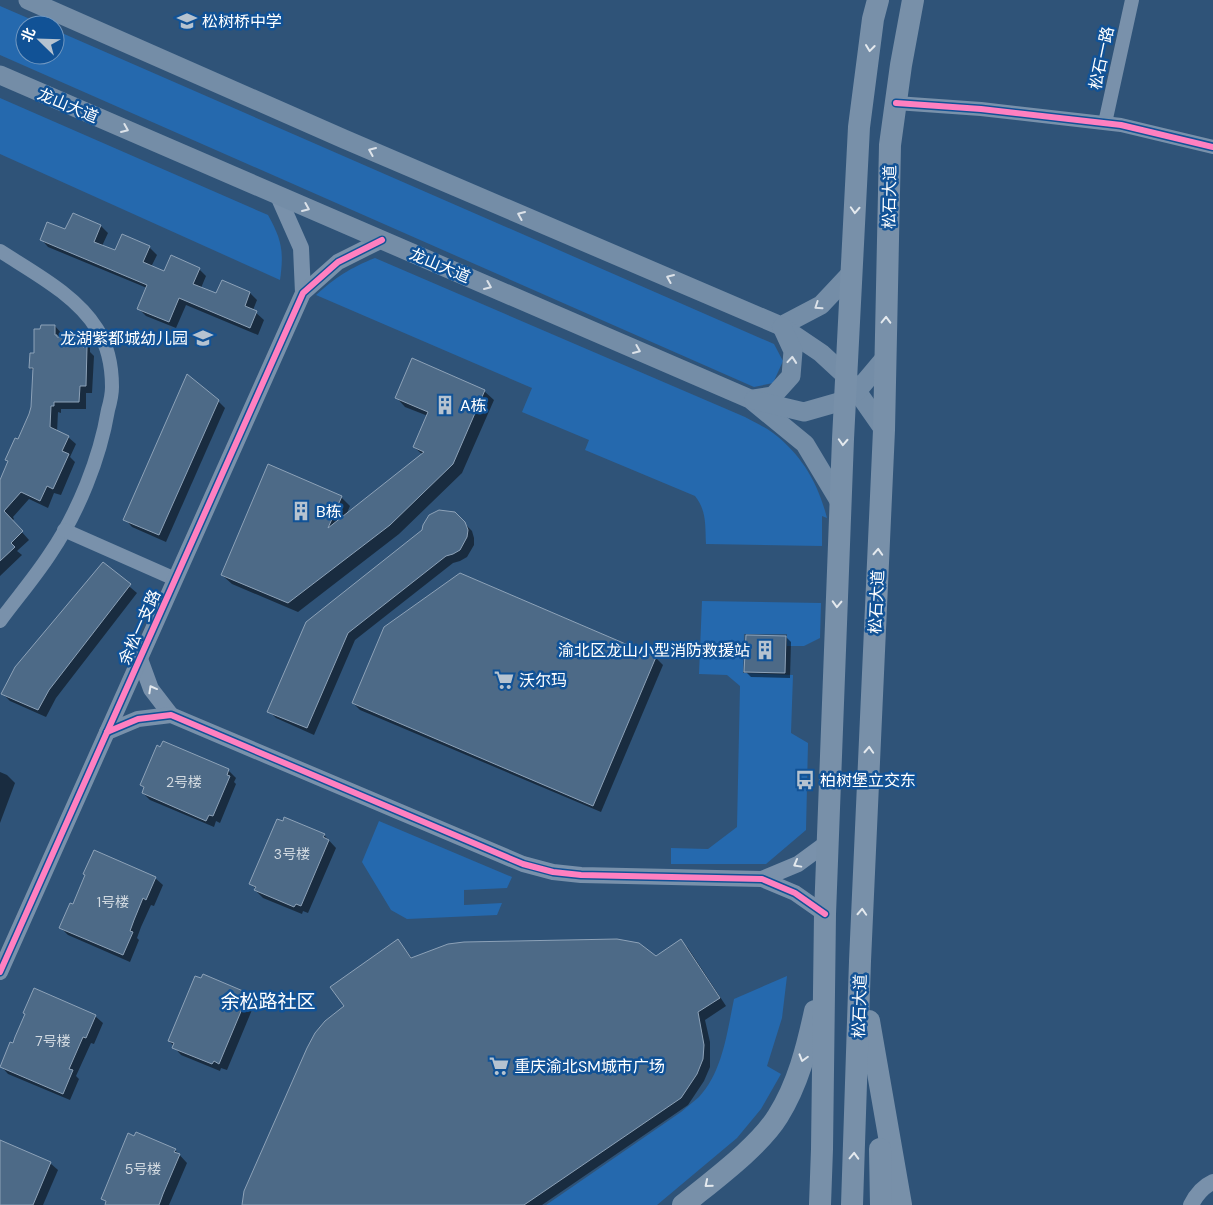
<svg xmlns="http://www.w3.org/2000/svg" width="1213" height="1205" viewBox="0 0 1213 1205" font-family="'DM Sans','Noto Sans SC',sans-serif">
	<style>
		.green { fill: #2569ae }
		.shadow { fill: #0007 }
		.building { fill: #4d6a87; stroke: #8da2b8 }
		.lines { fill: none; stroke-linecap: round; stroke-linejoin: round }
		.minor { stroke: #7991ab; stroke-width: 14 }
		.tertiary { stroke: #7991ab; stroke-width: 16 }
		.secondary { stroke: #748da7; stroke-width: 19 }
		.trunk { stroke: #7890a9; stroke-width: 22 }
		.cycleway-casing { stroke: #115296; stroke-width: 9 }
		.cycleway { stroke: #ff80c0; stroke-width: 6 }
		.oneway { stroke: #e4e9ee }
		.oneway2 { stroke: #dce2e9 }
		.labels { text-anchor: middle; stroke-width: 5; stroke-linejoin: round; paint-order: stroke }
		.number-label { font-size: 14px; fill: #d2dae1 }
		.poi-label { font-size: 16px; fill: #fff; stroke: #115296; text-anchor: start }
		.street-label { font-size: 16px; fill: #fff; stroke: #115296 }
		.quarter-label { font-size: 19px; fill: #fff; stroke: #115296 }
	</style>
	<rect width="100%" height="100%" fill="#2f5378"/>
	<g class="green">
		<polygon points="0,6 44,25 25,25 25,55 55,55 55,30 774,344 783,361 773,383 754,387 0,55"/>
		<path d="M 0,98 L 268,215 C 282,240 284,252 280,280 L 0,154 Z"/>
		<path d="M 375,258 L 745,417 C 754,422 765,427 773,433 C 802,455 818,483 827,518 L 822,516 L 822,546 L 706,544 C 705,526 707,511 695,496 L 585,450 L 589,440 L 522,412 L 532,388 L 316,295 C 336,277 350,268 375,258 Z"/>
		<polygon points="702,601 821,603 820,638 804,646 787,646 787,634 744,634 743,673 793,675 791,733 808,743 806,830 766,864 671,864 671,848 708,849 737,827 740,686 727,675 699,674"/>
		<polygon points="379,821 512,877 507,888 464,890 464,905 502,903 497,915 407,919 391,910 362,862"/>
		<path d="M 787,976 L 782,1018 L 767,1066 L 781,1074 L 761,1109 L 737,1138 L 657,1205 L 546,1205 L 681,1112 C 687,1107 693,1102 699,1097 C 723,1071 727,1032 734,999 Z"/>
	</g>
	<g class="shadow">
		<polygon points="101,226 108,233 102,246 116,252 149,247 157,255 151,267 165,273 199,269 206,276 201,288 217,295 222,281 250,293 257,300 253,310 264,320 258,335 186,305 176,328 146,316 138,308 147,288 48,247 41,239 66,231"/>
		<polygon points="55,326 62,334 62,339 83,339 90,346 90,352 94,356 92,393 86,393 86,409 61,409 61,413 58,412 57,432 68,437 76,444 70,457 75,462 61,495 54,493 48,508 29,499 13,517 14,519 12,521 29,540 17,551 22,555 0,576 0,481 9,462 7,460 18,440 32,407 34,371 30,368 35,354"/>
		<polygon points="484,391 494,400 462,473 399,534 298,612 232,584 222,575 341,497 350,506 346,515 423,455 414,447 428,416 405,407 396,397"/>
		<polygon points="218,401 225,408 166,542 132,527 125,519"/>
		<polygon points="440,511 454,513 472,531 474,538 474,545 467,557 460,561 453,563 355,640 314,735 276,718 269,711"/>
		<polygon points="103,564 137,593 56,698 46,717 10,701 3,694"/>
		<polygon points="461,575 656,658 663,665 601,812 360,710 353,703"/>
		<polygon points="786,637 791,642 790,678 751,677 746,672"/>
		<polygon points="228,770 236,778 234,782 236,784 220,823 216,821 214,827 150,800 143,793 145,789 141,785"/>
		<polygon points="0,772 7,775 15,783 0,823"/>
		<polygon points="324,835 336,848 308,913 303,911 302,914 263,898 255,890 256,889 251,884"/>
		<polygon points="155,878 163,885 154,906 151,905 141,927 137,938 139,940 130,962 68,935 61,928"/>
		<polygon points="398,941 413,959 656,958 681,941 688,948 726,1006 705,1020 710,1042 710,1067 704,1081 688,1105 542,1205 243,1205 345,1007"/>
		<polygon points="242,992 254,1005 227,1070 221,1068 220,1071 181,1055 174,1047 174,1046 169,1041"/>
		<polygon points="26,1015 95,1016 103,1023 94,1044 91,1043 76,1076 79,1079 70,1100 8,1074 1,1066 13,1044"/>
		<polygon points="0,1141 50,1163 58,1170 43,1205 0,1205"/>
		<polygon points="175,1150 187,1163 169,1205 107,1205 107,1203 102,1198"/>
	</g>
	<g class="building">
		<polygon points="73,213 101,225 94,242 115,250 122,234 150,246 143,262 164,271 171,255 200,268 193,284 216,293 222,280 250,292 245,306 257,311 250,328 179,298 169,322 137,309 147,285 40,240 47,222 65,229"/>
		<polygon points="41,325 55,325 55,335 57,335 57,337 83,337 83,347 87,347 86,386 80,386 79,402 54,402 54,406 51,406 50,427 69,436 62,451 69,454 53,489 47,486 40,501 21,492 4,511 23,531 11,543 15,547 0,561 0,480 8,461 5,460 15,438 18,439 29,414 31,407 33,368 29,368 30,353 34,353 34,329 40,329"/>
		<polygon points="412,358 485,390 453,464 390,525 288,603 221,575 268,464 342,496 328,528 424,452 413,447 428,412 395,398"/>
		<polygon points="187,374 219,400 159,535 123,520"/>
		<polygon points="439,510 455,512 465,522 468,530 467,537 460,550 453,554 446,556 348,633 307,728 267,712 306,622 422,530 423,525 429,515"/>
		<polygon points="103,562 131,584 49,690 38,710 1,694 15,667"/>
		<polygon points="460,573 656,657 593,806 352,703 384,627"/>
		<polygon points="746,635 786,636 785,673 744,672"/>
		<polygon points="163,741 229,769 227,775 230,776 213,816 209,815 206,821 142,793 144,787 140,785 157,745 160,747"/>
		<polygon points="284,817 325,834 323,837 329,840 301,906 296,904 294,907 254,890 256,887 249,884 277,819 283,821"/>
		<polygon points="94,850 156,877 146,900 143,898 134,920 130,931 133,932 123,955 59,928 70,903 73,904 75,899 85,875 83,874"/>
		<polygon points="398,939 411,958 448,944 464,942 617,939 639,943 656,956 681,939 720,998 698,1012 704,1045 703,1059 697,1074 681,1098 524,1205 242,1205 244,1191 307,1048 315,1033 325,1021 344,1006 330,987"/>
		<polygon points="203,974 243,991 242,994 247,997 219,1064 214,1061 212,1064 172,1048 174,1043 168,1041 195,976 201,978"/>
		<polygon points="34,988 96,1015 86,1038 83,1037 69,1069 73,1070 63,1094 0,1067 10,1042 13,1043 15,1037 25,1014 23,1013"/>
		<polygon points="136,1132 176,1149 174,1152 180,1154 163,1194 159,1205 105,1205 106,1201 101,1199 128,1133 134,1136"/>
		<polygon points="0,1140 51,1162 33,1205 0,1205"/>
	</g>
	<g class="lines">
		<g class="minor">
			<polyline points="896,103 981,109 1121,125 1213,147"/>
			<polyline points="1105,123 1132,0"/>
			<path d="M 0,251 C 34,273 76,295 97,329 C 108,346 112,368 112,387 C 112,395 110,403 108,410 C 100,458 78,513 50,554 C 35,577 17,598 0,621"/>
			<polyline points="64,530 175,579"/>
		</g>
		<g class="tertiary">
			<polyline points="278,196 301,248 303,293"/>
			<polyline points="140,659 151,689 171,715"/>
			<polyline points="107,732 138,719 171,715 523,864 553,872 581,875 762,879 795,893 825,914"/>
			<polyline points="762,879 798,864 828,842"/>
			<polyline points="0,972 303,293 338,262 382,240"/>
			<path d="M 1191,1205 C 1196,1195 1202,1187 1213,1182"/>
		</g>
		<g class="secondary">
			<polyline points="28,0 344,139 781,326 821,305 852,272"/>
			<polyline points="0,75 750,399 805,444 841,504"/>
			<polyline points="781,326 821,353 847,377 884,430"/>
			<polyline points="754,399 773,396 791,376 793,351 782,327"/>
			<polyline points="754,400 804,412 846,400 858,390 885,358"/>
		</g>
		<g class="trunk">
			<polyline points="869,1021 901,1205"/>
			<polyline points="880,1149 881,1205"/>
			<path d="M 683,1205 C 712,1181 759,1147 778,1116 C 798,1084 807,1048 815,1011"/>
			<polyline points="820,1205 822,1149 825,914 843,439 859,127 873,19 878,0"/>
			<polyline points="852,1205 860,961 884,430 890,145 901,65 913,0"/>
		</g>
		<defs>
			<g id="cycleway">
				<polyline points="896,103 981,109 1121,125 1213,147"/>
				<polyline points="107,732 138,719 171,715 523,864 553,872 581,875 762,879 795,893 825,914"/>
				<polyline points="0,972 303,293 338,262 382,240"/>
			</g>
		</defs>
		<use href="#cycleway" class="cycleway-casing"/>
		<use href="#cycleway" class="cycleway"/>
	</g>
	<defs><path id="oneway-chevron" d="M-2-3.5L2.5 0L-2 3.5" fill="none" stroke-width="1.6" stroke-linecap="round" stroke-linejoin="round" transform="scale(1.25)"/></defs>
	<g class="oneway">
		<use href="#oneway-chevron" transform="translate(870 48) rotate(97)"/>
		<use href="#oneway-chevron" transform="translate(855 210) rotate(93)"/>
		<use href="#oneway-chevron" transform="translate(886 320) rotate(-89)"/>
		<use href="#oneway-chevron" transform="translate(843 442) rotate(93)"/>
		<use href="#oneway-chevron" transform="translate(878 552) rotate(-87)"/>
		<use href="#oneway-chevron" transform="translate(837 604) rotate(92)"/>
		<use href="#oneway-chevron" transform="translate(152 689) rotate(-119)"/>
		<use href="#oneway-chevron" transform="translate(869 750) rotate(-87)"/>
		<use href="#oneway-chevron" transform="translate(797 864) rotate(151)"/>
		<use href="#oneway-chevron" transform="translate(862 912) rotate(-87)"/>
		<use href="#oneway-chevron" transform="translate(803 1058) rotate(106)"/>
		<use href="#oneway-chevron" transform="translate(854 1156) rotate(-88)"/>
		<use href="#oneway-chevron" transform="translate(708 1184) rotate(140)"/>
	</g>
	<g class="oneway2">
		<use href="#oneway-chevron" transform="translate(125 129) rotate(23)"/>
		<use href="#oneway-chevron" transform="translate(372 151) rotate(-157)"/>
		<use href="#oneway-chevron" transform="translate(306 208) rotate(23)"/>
		<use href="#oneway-chevron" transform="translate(521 215) rotate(-157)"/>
		<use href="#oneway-chevron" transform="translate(670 278) rotate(-157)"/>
		<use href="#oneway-chevron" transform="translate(488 286) rotate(23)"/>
		<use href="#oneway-chevron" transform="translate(818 306) rotate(146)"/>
		<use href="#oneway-chevron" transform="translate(637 350) rotate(23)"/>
		<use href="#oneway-chevron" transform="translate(792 360) rotate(-85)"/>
	</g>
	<defs>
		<symbol id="school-bare" viewBox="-9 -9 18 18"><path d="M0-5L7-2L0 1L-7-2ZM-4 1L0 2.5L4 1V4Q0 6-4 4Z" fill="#b6c3d0" stroke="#115296" stroke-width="2.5" paint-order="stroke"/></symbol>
		<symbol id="building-bare" viewBox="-9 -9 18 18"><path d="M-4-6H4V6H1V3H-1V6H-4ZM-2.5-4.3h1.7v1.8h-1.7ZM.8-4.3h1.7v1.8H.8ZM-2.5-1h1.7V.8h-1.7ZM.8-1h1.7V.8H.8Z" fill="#b6c3d0" stroke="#115296" stroke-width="2.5" paint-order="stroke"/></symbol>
		<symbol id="supermarket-bare" viewBox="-9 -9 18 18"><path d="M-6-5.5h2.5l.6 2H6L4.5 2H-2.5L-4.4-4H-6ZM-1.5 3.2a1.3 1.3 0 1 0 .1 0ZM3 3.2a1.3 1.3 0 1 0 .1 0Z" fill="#b6c3d0" stroke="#115296" stroke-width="2.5" paint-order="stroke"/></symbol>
		<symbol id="bus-bare" viewBox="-9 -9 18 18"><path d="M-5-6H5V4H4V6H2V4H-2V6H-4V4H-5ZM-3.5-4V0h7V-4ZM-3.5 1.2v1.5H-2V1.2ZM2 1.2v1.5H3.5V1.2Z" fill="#b6c3d0" stroke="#115296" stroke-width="2.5" paint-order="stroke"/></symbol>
	</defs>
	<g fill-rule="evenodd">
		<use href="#school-bare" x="173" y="7" width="28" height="28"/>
		<use href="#school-bare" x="189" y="324" width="28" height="28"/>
		<use href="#building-bare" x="431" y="391" width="28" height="28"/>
		<use href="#building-bare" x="287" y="497" width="28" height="28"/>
		<use href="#building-bare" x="751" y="636" width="28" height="28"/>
		<use href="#supermarket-bare" x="490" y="666" width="28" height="28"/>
		<use href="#bus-bare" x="791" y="766" width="28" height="28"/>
		<use href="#supermarket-bare" x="485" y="1052" width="28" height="28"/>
	</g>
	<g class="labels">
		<g class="number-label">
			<text x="184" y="787">2号楼</text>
			<text x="292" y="859">3号楼</text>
			<text x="113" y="907">1号楼</text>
			<text x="53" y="1046">7号楼</text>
			<text x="143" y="1174">5号楼</text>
		</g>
		<g class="poi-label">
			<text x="202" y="27">松树桥中学</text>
			<text x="188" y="344" text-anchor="end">龙湖紫都城幼儿园</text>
			<text x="460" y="411">A栋</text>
			<text x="316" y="517">B栋</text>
			<text x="750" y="656" text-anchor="end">渝北区龙山小型消防救援站</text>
			<text x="519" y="686">沃尔玛</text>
			<text x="820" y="786">柏树堡立交东</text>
			<text x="514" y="1072">重庆渝北SM城市广场</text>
		</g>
		<g class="street-label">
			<text transform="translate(1101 58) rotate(-78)" y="6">松石一路</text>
			<text transform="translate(68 105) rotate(23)" y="6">龙山大道</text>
			<text transform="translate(889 197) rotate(-89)" y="6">松石大道</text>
			<text transform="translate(440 265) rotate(23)" y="6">龙山大道</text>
			<text transform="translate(876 602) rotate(-87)" y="6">松石大道</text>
			<text transform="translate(139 627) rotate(-66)" y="6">余松一支路</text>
			<text transform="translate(859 1006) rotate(-88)" y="6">松石大道</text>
		</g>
		<g class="quarter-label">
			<text x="268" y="1008">余松路社区</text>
		</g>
	</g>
	<g transform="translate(40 40) rotate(293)"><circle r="24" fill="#115296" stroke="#7097c0"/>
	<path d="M0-4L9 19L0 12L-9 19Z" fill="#b6c3d0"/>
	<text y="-8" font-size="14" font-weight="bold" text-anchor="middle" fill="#ffffff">北</text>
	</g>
</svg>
